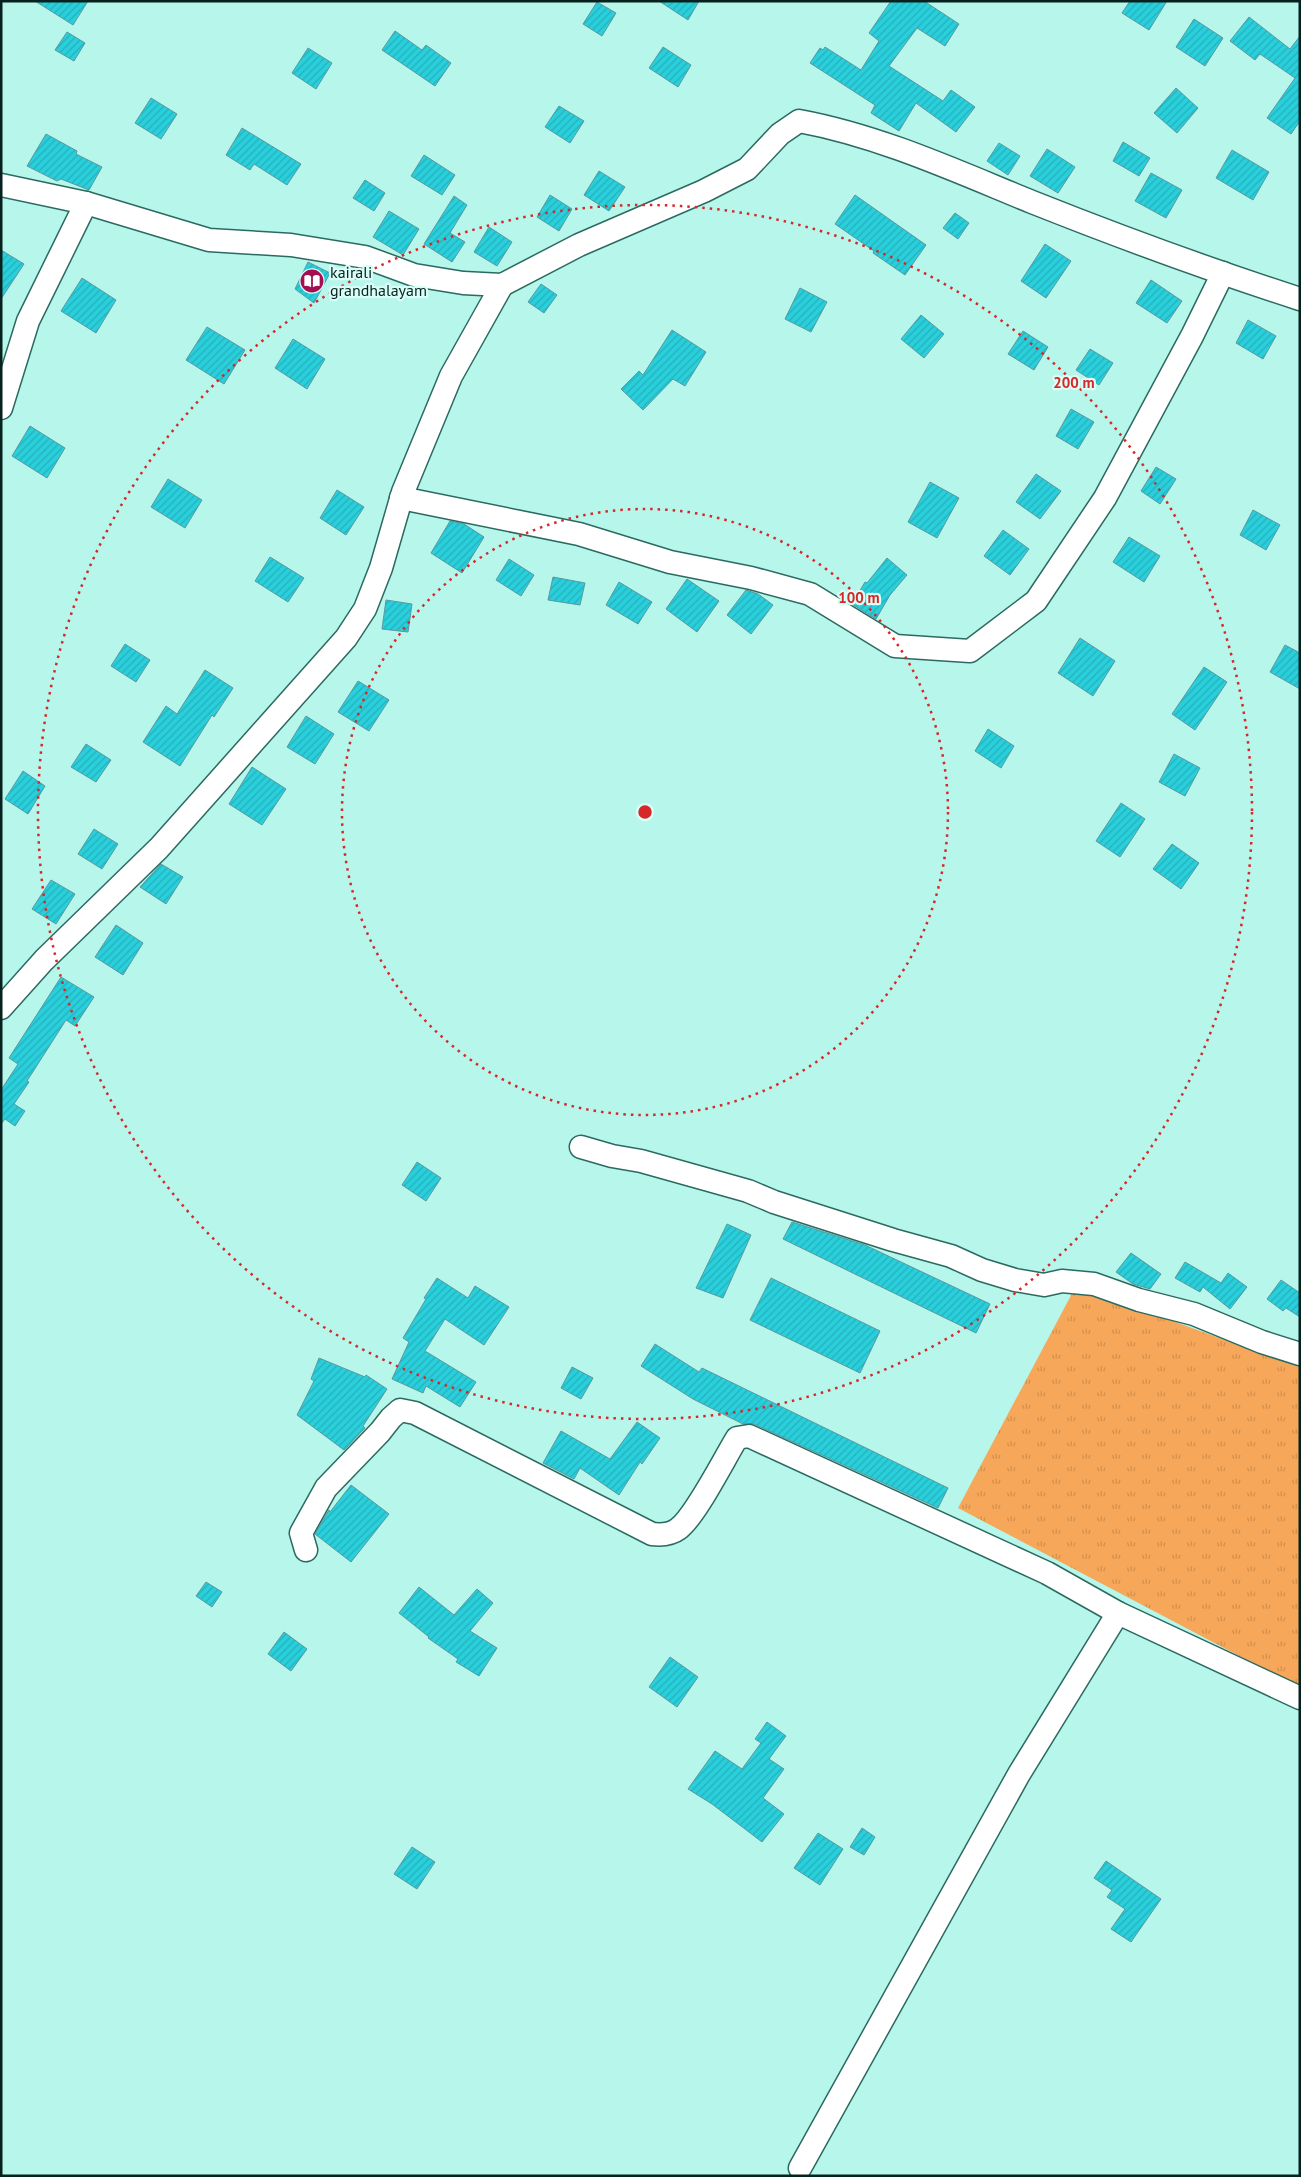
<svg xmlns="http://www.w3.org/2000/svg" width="1301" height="2177" viewBox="0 0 1301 2177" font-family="'PT Sans',sans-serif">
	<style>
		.park { fill: url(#park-tufts) }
		.building { fill: url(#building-hatch); stroke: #59999f }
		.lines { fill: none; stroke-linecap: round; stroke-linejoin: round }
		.minor-casing { stroke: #2b6a61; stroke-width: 25 }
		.minor { stroke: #fff; stroke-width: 22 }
		.ring { fill: none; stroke: #d62828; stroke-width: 2.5; stroke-dasharray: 2.5 5 }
		.labels { text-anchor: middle; stroke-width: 4.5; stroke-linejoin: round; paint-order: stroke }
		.poi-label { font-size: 16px; fill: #07221e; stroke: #d8fef7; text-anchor: start }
		.centre { fill: #d62828; stroke: #d8fef7; stroke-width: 2.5 }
		.ring-label { font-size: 15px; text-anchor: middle; font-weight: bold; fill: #d62828; stroke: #d8fef7; stroke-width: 4.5; stroke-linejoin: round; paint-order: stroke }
	</style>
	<defs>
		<pattern id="park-tufts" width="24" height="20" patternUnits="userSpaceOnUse" patternTransform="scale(1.25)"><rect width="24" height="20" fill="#f7a759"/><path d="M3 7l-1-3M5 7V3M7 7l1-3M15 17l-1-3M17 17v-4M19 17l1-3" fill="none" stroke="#d28f4d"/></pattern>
		<pattern id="building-hatch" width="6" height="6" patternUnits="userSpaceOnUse" patternTransform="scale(1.25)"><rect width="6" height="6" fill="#29cfdb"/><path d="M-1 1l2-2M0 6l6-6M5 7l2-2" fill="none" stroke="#23b1bc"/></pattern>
	</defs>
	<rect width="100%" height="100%" fill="#b6f6eb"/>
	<polygon class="park" points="1076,1286 1300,1367 1300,1688 958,1508"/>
	<g class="building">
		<polygon points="35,1 88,1 73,25"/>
		<polygon points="659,1 699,1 688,20"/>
		<polygon points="891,1 924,1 959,24 945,46 917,28 889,66 943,101 951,90 975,107 956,132 916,103 899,131 871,113 875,105 810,63 820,48 823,50 825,47 861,70 879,41 869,33"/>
		<polygon points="1130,1 1167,1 1149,30 1122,13"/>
		<polygon points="597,2 616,13 602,36 583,24"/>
		<polygon points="1249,17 1290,49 1300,36 1300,121 1291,134 1267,118 1295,78 1260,54 1255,60 1230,41"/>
		<polygon points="1194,19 1223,38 1205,66 1176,47"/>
		<polygon points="395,31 422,50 426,45 451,63 435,86 382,50"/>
		<polygon points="67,32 85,43 74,61 55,50"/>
		<polygon points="663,47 691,65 678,87 649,68"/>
		<polygon points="308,48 332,63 316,89 292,73"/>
		<polygon points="1176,88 1198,108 1177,133 1154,113"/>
		<polygon points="151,98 177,114 161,139 135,123"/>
		<polygon points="559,106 584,121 570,143 545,127"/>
		<polygon points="242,128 301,164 287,185 254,164 250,170 226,155"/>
		<polygon points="46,134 77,151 76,154 102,167 89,190 61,179 57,181 27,166"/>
		<polygon points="1123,142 1150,158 1139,176 1113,161"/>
		<polygon points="999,143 1020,156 1008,175 987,161"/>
		<polygon points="1047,149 1075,167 1058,193 1030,176"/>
		<polygon points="1232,150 1269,172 1253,200 1216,178"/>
		<polygon points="424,155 455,175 442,195 411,176"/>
		<polygon points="599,171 625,187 609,211 584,195"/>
		<polygon points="1151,173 1182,190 1166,218 1135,201"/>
		<polygon points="365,180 385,193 374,211 353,198"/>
		<polygon points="550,195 572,209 559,231 537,217"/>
		<polygon points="855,195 926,245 905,275 873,253 874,251 835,224"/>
		<polygon points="454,196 467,205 450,233 465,242 452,262 424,244"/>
		<polygon points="389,211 419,229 403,255 373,237"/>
		<polygon points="955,213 969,223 958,239 943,228"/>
		<polygon points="489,227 512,242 497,266 474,252"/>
		<polygon points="1045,244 1071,261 1046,298 1021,281"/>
		<polygon points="1,250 24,264 1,299"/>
		<polygon points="308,262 330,273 314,303 295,289"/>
		<polygon points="82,278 116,300 96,333 61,311"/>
		<polygon points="1151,280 1182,301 1167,323 1136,303"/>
		<polygon points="541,284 557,295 544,313 528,302"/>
		<polygon points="800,288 827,302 811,332 785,319"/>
		<polygon points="921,315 944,334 924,358 901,339"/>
		<polygon points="1248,320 1276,336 1263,359 1236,343"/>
		<polygon points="207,327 245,350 224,384 186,360"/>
		<polygon points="672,330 706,352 685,386 673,379 643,410 621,389 639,371 643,375"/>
		<polygon points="1023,331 1048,347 1034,370 1008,354"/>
		<polygon points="293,339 325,359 307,389 275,368"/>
		<polygon points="1090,349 1113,363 1099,385 1076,370"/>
		<polygon points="1071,409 1094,422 1078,449 1056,436"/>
		<polygon points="30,426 65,448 47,478 12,456"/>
		<polygon points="1156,467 1176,479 1160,504 1141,491"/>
		<polygon points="1036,474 1061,491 1040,519 1016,502"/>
		<polygon points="168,479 202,500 185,528 151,507"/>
		<polygon points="930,482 959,498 937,538 908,522"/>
		<polygon points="337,490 364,507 346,535 320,518"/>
		<polygon points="1253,510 1280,525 1266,550 1240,535"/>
		<polygon points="450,521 464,524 484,537 462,573 431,553"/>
		<polygon points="1003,530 1029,549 1010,575 984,556"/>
		<polygon points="1129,537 1160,556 1144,582 1113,562"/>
		<polygon points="270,557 304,578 288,602 255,581"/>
		<polygon points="887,558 907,575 890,595 876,619 852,604 865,582 867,583"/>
		<polygon points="509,559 534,575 521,596 496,580"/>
		<polygon points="553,577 585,583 580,605 548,600"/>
		<polygon points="687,579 719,601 697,632 666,609"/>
		<polygon points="619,582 652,602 638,624 606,605"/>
		<polygon points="746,590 758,594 773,605 751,634 727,615"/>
		<polygon points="386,600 412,604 408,632 382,629"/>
		<polygon points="1080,638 1115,661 1093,696 1058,673"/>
		<polygon points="125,644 150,660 136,682 111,666"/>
		<polygon points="1285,645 1300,653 1300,689 1270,672"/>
		<polygon points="1204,667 1227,682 1195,730 1172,714"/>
		<polygon points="205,670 233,688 214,717 212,715 180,766 143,742 166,706 177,714"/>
		<polygon points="358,681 389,700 369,731 338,712"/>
		<polygon points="306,716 334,734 315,764 287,747"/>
		<polygon points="988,729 1014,746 1001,768 975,751"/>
		<polygon points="86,744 111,760 96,782 71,767"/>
		<polygon points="1174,754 1200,768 1185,796 1159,782"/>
		<polygon points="252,767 286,789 262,825 229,804"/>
		<polygon points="23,771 45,786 28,814 5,799"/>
		<polygon points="1121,803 1145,819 1120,857 1096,841"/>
		<polygon points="94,829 118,844 102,869 78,854"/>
		<polygon points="1172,844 1199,863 1181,889 1153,869"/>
		<polygon points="161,864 183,877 166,904 140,887"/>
		<polygon points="51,880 75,894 56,924 32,909"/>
		<polygon points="116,925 143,943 123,975 95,957"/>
		<polygon points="61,977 94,997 75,1026 66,1020 27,1081 29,1082 14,1104 25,1111 15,1126 5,1119 1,1124 1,1090 18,1064 9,1058"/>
		<polygon points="417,1162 441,1178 426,1201 402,1185"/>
		<polygon points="792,1222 865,1245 990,1304 976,1333 783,1239"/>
		<polygon points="727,1224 751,1235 723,1298 696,1288"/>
		<polygon points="1131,1253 1161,1274 1150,1289 1133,1284 1116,1272"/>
		<polygon points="1185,1262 1221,1283 1228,1273 1247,1287 1230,1309 1203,1287 1200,1292 1175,1278"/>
		<polygon points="437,1278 468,1298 475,1286 509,1307 484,1345 445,1319 425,1351 476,1382 460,1407 426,1386 423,1393 392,1379 409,1342 403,1338 426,1299 424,1298"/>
		<polygon points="771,1278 880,1331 860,1373 750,1320"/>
		<polygon points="1281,1280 1300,1293 1300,1317 1286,1308 1283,1311 1267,1299"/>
		<polygon points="655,1344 699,1372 702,1368 948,1488 938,1508 754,1424 743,1424 693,1399 641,1366"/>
		<polygon points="319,1358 365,1377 366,1375 387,1389 363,1426 365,1428 344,1450 297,1415 314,1381 311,1379"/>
		<polygon points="572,1367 593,1378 581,1399 561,1388"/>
		<polygon points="637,1422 660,1438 642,1464 640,1462 619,1495 580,1468 574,1479 543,1463 561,1431 610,1459"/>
		<polygon points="351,1485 389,1514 351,1562 315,1534 329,1510 330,1512"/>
		<polygon points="206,1582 222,1592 212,1607 196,1596"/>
		<polygon points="419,1587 454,1615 477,1589 493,1603 470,1631 497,1648 479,1676 456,1662 458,1659 428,1638 429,1637 399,1613"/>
		<polygon points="284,1632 307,1649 291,1671 268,1654"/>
		<polygon points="670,1657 698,1677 677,1707 649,1687"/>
		<polygon points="767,1722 786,1736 769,1759 784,1769 763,1798 784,1814 762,1842 712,1804 688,1789 715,1751 742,1769 761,1743 755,1739"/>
		<polygon points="862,1828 875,1837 864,1855 850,1847"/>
		<polygon points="818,1833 843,1849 820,1885 794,1868"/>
		<polygon points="412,1847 435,1862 417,1889 394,1874"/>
		<polygon points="1106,1861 1161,1899 1131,1942 1111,1929 1125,1909 1107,1897 1112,1890 1094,1878"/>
	</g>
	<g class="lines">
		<defs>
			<g id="minor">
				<path d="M 1,185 L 86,203 L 209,240 L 291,245 L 365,257 L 414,275 L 463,283 L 502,285 L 579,245 L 704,191 L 747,169 L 780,134 L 799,121 C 880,136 956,171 1032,202 C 1120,237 1210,270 1300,299"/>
				<polyline points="1,408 28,321 86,203"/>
				<polyline points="401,498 579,534 670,562 751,578 810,594 895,646 970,651 1036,601 1105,498 1192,336 1223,273"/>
				<polyline points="1,1008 44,960 159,848 346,638 365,609 381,568 403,492 451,376 502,285"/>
				<polyline points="581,1147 612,1156 641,1161 748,1191 774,1202 893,1240 951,1256 982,1270 1015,1280 1044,1285 1062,1281 1094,1284 1139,1300 1194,1314 1262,1342 1300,1354"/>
				<path d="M 306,1550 L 301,1533 L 326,1488 L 380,1432 L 391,1418 L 400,1410 L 415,1413 L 652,1534 C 661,1535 670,1535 678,1529 C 695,1517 724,1459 737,1438 L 749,1436 L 1047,1573 L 1118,1613 L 1300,1698"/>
				<polyline points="800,2168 1019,1774 1118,1613"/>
			</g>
		</defs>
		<use href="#minor" class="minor-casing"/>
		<use href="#minor" class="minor"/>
	</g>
	<g class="ring">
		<circle cx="645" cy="812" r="303"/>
		<circle cx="645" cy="812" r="607"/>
	</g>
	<defs>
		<symbol id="library-disc" viewBox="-11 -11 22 22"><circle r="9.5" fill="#a30f50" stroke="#d8fef7"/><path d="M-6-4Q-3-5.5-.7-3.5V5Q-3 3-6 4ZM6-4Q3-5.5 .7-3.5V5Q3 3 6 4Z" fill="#fff"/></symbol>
	</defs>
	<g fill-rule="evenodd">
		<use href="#library-disc" x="298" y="267" width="28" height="28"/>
	</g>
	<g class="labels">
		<g class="poi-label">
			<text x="330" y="278">kairali<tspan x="330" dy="18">grandhalayam</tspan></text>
		</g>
	</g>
	<circle cx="645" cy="812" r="8" class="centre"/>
	<g class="ring-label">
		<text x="1074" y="388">200 m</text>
		<text x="859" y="603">100 m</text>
	</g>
	<rect width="1301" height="2177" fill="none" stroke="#07221e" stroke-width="5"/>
</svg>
